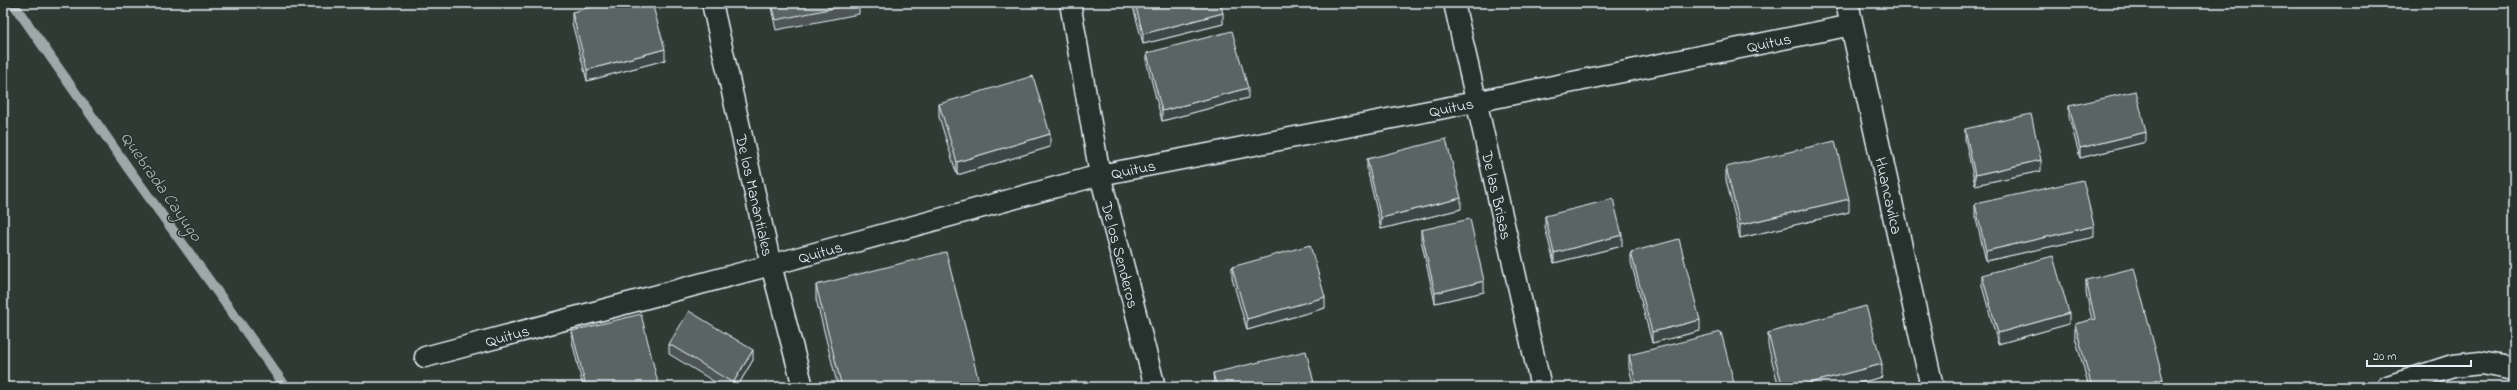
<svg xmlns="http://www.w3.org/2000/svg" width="2517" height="390" viewBox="0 0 2517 390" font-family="'Indie Flower',sans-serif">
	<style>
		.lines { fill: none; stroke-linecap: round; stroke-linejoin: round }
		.stream { stroke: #9da8a9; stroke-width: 10 }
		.lane-casing { stroke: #e8f1f8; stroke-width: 23 }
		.street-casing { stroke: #e8f1f8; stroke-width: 25 }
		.lane { stroke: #26332d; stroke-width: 20 }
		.street { stroke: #26332d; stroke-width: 22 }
		.wall { fill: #4d5755; stroke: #e8f1f8 }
		.shaded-wall { fill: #3e4745; stroke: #e8f1f8 }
		.building { fill: #596563; stroke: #e8f1f8 }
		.labels { text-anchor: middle; stroke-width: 3; stroke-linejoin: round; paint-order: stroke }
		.street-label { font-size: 16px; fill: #e8f1f8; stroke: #26332d }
		.water-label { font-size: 17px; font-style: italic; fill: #b0babd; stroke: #26332d }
	</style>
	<rect width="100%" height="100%" fill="#2e3b35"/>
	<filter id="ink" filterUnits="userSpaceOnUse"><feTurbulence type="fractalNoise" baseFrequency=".025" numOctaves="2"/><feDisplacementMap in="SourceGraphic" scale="8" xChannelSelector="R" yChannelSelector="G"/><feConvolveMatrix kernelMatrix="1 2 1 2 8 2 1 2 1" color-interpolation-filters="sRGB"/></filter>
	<g filter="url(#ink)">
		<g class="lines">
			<polyline class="stream" points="13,3 128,168 286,387"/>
			<defs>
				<g id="lane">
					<path id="s1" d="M 712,3 L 771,265 L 803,387"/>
					<path id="s2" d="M 1070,3 L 1100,175 L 1155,387"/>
					<path id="s3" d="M 1454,3 L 1541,387"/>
					<path id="s4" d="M 425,357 L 771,265 L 1100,175 L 1475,102 L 1852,25"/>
				</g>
				<g id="street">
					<path id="s5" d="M 1847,3 L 1932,387"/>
					<polyline points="2388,387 2453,366 2481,363 2514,369"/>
				</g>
			</defs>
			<use href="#lane" class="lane-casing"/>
			<use href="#street" class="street-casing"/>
			<use href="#lane" class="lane"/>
			<use href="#street" class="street"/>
		</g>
		<g class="wall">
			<polygon points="770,3 859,3 859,14 776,30"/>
			<polygon points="1132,3 1220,3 1223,24 1143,44"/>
			<polygon points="572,12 665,60 587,81 572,23"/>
			<polygon points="1147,53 1248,98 1162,121 1147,64"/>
			<polygon points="939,104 1050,147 957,175 939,117"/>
			<polygon points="2069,106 2146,142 2080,158 2069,117"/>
			<polygon points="1965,129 2041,171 1975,185 1965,139"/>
			<polygon points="1367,159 1461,209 1381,229 1367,169"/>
			<polygon points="1726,167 1849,212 1740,238 1726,180"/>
			<polygon points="1975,204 2094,237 1986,261 1975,215"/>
			<polygon points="1545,216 1622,246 1554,263 1545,227"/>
			<polygon points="1421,230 1484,292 1435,303 1421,240"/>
			<polygon points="1631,252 1700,331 1652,343 1631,262"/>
			<polygon points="1232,267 1325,308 1247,330 1232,278"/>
			<polygon points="1982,275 2069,324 1998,344 1982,286"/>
			<polygon points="2086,280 2163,387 2089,387 2075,337 2075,324 2092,320 2086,293"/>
			<polygon points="816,285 979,387 838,387 816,299"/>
			<polygon points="572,331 659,387 583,387 572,341"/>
			<polygon points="1768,333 1882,377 1844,387 1779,387 1768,346"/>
			<polygon points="669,344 753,360 737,387 723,387 669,354"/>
			<polygon points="1629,355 1735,387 1634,387 1629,368"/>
			<polygon points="1213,373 1315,387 1214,387"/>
		</g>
		<g class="shaded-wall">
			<polygon points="1223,13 1223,24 1143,44 1143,34"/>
			<polygon points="665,49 665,60 587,81 587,70"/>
			<polygon points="1248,88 1248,98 1162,121 1162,111"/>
			<polygon points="2146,132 2146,142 2080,158 2080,148"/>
			<polygon points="1050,134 1050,147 957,175 957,162"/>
			<polygon points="2041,160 2041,171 1975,185 1975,175"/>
			<polygon points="1461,198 1461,209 1381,229 1381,218"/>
			<polygon points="1849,199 1849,212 1740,238 1740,225"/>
			<polygon points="2094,226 2094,237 1986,261 1986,251"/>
			<polygon points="1622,235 1622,246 1554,263 1554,253"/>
			<polygon points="1484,281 1484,292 1435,303 1435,293"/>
			<polygon points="1325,297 1325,308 1247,330 1247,319"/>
			<polygon points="2069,313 2069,324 1998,344 1998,333"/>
			<polygon points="1700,320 1700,331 1652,343 1652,332"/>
			<polygon points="753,350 753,360 737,387 733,387 733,383"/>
			<polygon points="1882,364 1882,377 1844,387 1795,387"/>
			<polygon points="2163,379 2163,387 2134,387"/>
			<polygon points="979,382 979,387 957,387"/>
		</g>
		<g class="building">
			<polygon points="607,3 652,3 665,49 587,70 572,12"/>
			<polygon points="772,3 859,3 776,20"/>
			<polygon points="1135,3 1220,3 1223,13 1143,34"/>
			<polygon points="1232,31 1248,88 1162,111 1147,53"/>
			<polygon points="1033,76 1050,134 957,162 939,104"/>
			<polygon points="2136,91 2146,132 2080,148 2069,106"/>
			<polygon points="2031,114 2041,160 1975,175 1965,129"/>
			<polygon points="1446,139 1461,198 1381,218 1367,159"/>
			<polygon points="1835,141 1849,199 1740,225 1726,167"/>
			<polygon points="2083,180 2094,226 1986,251 1975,204"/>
			<polygon points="1613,199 1622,235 1554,253 1545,216"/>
			<polygon points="1470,219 1484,281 1435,293 1421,230"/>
			<polygon points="1679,239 1700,320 1652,332 1631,252"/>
			<polygon points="1310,245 1325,297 1247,319 1232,267"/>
			<polygon points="946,252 979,382 957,387 842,387 816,285"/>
			<polygon points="2053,256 2069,313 1998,333 1982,275"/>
			<polygon points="2134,268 2163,379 2134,387 2092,387 2075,324 2095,319 2086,280"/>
			<polygon points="1866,306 1882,364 1795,387 1783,387 1768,333"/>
			<polygon points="689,311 753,350 733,383 669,344"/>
			<polygon points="641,314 659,387 586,387 572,331"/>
			<polygon points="1721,332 1735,387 1637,387 1629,355"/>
			<polygon points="1306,351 1315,387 1217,387 1213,373"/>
			<polygon points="1120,383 1122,387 1106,387"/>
			<polygon points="553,384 553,387 538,387"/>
		</g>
	</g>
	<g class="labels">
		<g class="street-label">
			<text dy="6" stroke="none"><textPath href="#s4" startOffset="1381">Quitus</textPath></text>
			<text dy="6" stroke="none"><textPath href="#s4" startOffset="1057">Quitus</textPath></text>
			<text dy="6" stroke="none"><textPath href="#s4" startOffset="733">Quitus</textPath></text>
			<text dy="6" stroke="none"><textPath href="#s3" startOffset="197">De las Brisas</textPath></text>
			<text dy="6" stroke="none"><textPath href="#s5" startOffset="197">Huancavilca</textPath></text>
			<text dy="6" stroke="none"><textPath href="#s1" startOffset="197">De los Manantiales</textPath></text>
			<text dy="6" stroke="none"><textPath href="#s4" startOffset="409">Quitus</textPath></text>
			<text dy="6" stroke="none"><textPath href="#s2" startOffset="257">De los Senderos</textPath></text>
			<text dy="6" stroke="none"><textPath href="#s4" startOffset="85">Quitus</textPath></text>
		</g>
		<g class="water-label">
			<text transform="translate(162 186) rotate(55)" y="6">Quebrada Cayugo</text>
		</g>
	</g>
	<rect width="2517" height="390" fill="none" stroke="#26332d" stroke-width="16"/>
	<rect x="8" y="8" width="2501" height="374" fill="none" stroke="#e8f1f8" stroke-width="1.5" filter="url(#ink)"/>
	<path d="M2367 360v6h104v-6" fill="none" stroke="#e8f1f8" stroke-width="2"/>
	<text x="2373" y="360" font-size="12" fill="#e8f1f8" stroke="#26332d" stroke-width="3" paint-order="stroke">20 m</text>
</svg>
